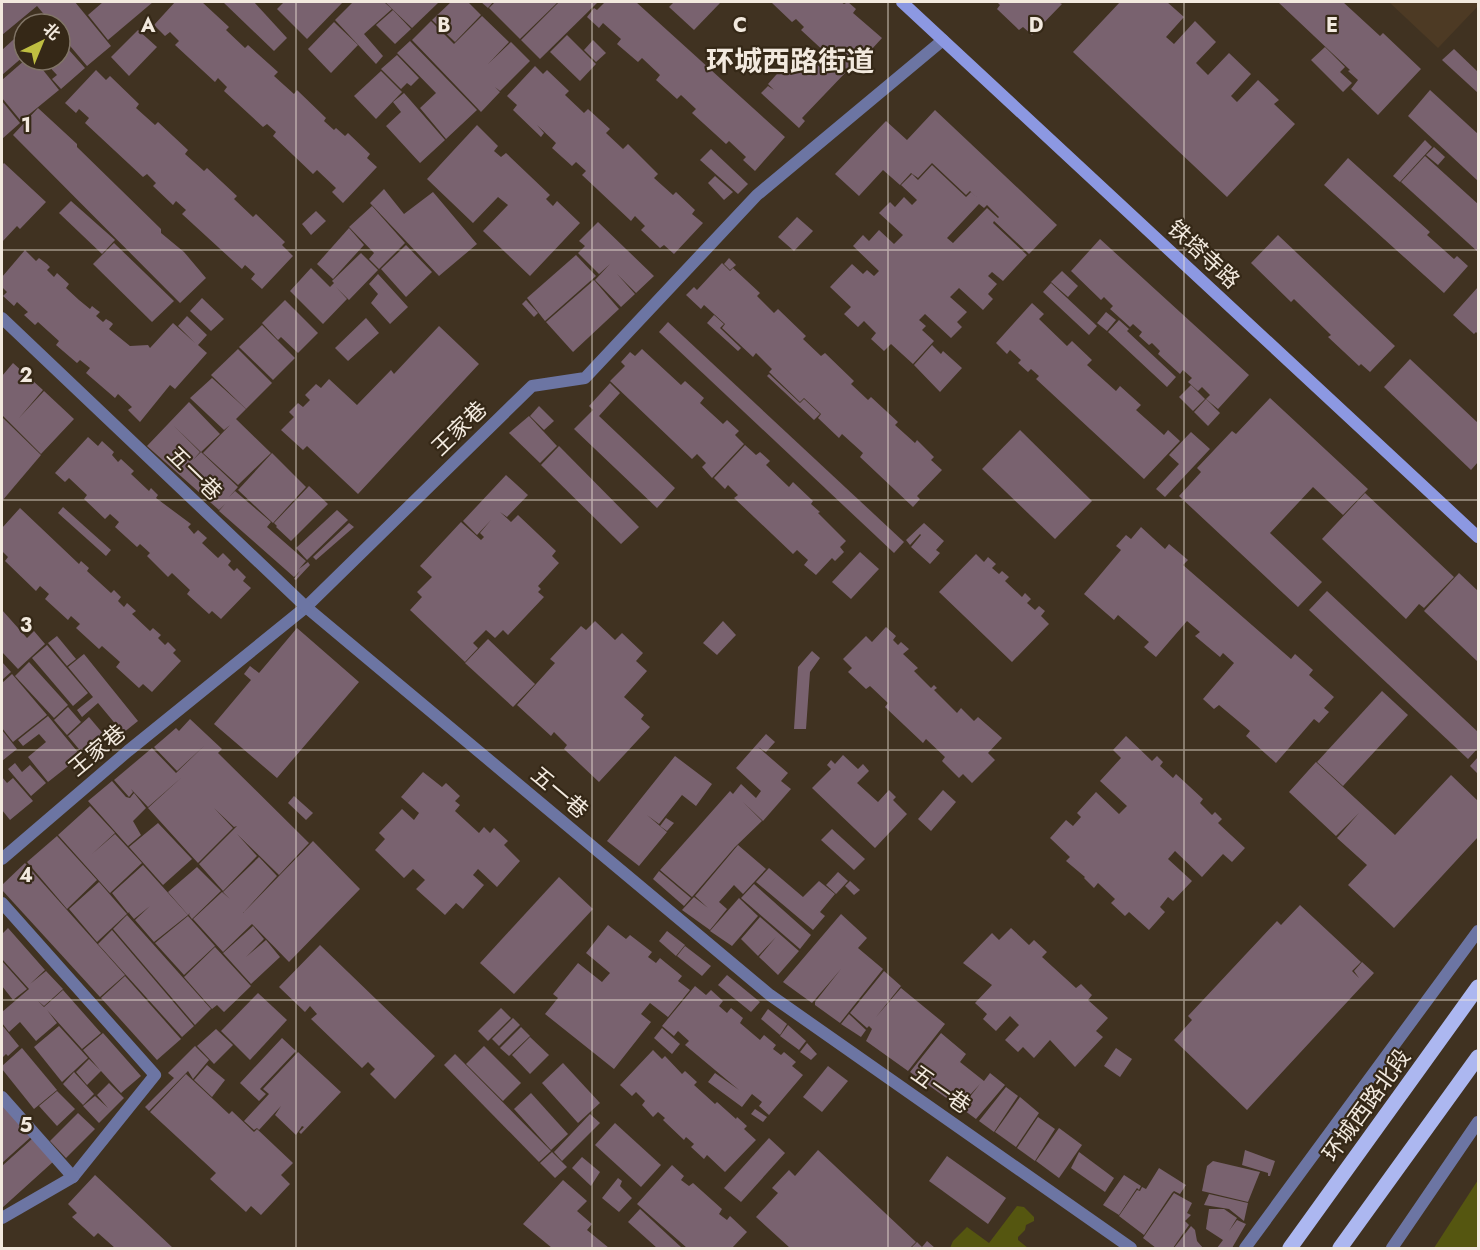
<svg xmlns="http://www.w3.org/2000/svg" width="1480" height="1250" viewBox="0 0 1480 1250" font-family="Jost,'Noto Sans SC',sans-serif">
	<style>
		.built { fill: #4d3a24 }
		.green { fill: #555610 }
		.building { fill: #79626f; fill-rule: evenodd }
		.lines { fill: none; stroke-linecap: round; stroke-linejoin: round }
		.lane { stroke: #6c75a3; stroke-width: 12 }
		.street { stroke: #6c75a3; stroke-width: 12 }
		.secondary { stroke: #8c98e2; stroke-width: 12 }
		.primary { stroke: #acb7f0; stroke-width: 15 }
		.grid { fill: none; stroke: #f2e9de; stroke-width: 1.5; stroke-opacity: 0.55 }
		.labels { text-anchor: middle; stroke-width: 4.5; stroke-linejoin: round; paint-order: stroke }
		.street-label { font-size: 22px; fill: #f2e9de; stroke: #352817 }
		.district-label { font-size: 28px; font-weight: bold; fill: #f2e9de; stroke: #352817 }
		.grid-label { font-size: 20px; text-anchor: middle; font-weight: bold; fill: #f2e9de; stroke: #352817; stroke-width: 4.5; stroke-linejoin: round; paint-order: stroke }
	</style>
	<rect width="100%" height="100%" fill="#403221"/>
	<polygon class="built" points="1389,2 1478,2 1478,6 1438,48"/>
	<g class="green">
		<polygon points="1478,1180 1478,1248 1434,1248"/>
		<polygon points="1017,1206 1024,1207 1034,1217 1034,1221 1026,1225 1025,1230 1018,1237 1018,1240 1028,1248 950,1248 953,1241 967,1227 989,1243"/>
	</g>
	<g class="building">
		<polygon points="2,2 75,2 111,46 87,66 60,34 60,24 52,24 37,6 2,35"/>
		<polygon points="103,2 153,2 108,40 88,15"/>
		<polygon points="175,2 202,2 229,27 226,30 245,48 248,45 278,72 274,76 294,94 297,90 326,118 324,121 334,130 336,128 345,136 348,133 370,154 367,158 377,167 343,203 332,192 336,188 317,170 313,174 273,136 276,132 267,124 263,127 224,91 227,87 218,78 215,82 175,45 179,41 170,32 165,36 154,25"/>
		<polygon points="223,2 254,2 287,38 274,51"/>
		<polygon points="284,2 343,2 307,39 277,9"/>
		<polygon points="353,2 384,2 392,9 364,34 383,56 376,64 335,20"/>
		<polygon points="385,2 436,2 438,3 412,28"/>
		<polygon points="451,2 468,2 481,15 455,42 432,20"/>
		<polygon points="481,2 493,2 488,8"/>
		<polygon points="495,2 558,2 520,39 489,8"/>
		<polygon points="559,2 598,2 540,59 521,40"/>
		<polygon points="605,2 636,2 785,137 755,171 743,160 746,157 729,141 726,144 692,113 696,109 681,95 677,99 656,80 660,75 642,58 638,62 617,44 621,39 603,23 599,28 587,17 594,8 597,10"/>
		<polygon points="674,2 721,2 694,30 669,7"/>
		<polygon points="773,2 841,2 844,4 848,2 856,9 853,13 882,38 860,62 857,59 847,70 829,52 827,54 801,30 804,27 796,19 792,22 772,3"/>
		<polygon points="997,2 1058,2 1062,4 1032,35 1023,27 1019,30 997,9 1000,5"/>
		<polygon points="1120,2 1167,2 1184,17 1166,37 1174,44 1195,21 1216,42 1196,63 1208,75 1229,53 1251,74 1231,96 1237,102 1258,80 1279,100 1274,104 1295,124 1227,197 1073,52"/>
		<polygon points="1278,2 1343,2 1380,36 1383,33 1421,69 1378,115 1351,89 1358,80 1348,71 1350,70"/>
		<polygon points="393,10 411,29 395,44 376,25"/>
		<polygon points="482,16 509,42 488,64 511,42 530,61 500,91 495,87 500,92 481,112 412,40 431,21 454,44"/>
		<polygon points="40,17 46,24 31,24"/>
		<polygon points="334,22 358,45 331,73 308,49"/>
		<polygon points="24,30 24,56 2,75 2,50"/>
		<polygon points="138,30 157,47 129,76 111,57"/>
		<polygon points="567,35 596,64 580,81 550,52"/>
		<polygon points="60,40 85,68 61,89 52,79 57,75 43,60 60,60"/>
		<polygon points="593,40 606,53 596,62 584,50"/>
		<polygon points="410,41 477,110 446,139 420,108 436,93 397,53"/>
		<polygon points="1325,47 1345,67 1340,72 1352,83 1343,92 1311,60"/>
		<polygon points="800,48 823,70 834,59 847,71 802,118 805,121 799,128 761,93 768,86 774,90 768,84"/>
		<polygon points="1454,49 1478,72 1478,93 1442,60"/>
		<polygon points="397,55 419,78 411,86 407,83 401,89 381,69"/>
		<polygon points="25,60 35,60 59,90 21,121 2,98 2,80"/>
		<polygon points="535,66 543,74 547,70 569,91 565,95 584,113 588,109 610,129 606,133 623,149 628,144 658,174 654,178 673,195 676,192 695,210 692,214 703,223 674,254 664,245 660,248 641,230 645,226 635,216 631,221 582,175 586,171 576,162 572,166 552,148 556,143 537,125 544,133 541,137 513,110 517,105 507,96"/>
		<polygon points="96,70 106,80 110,76 139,104 136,108 155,125 158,122 188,150 185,154 204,171 207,168 237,196 234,199 253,217 256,214 285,242 282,245 293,256 262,289 251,279 255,274 245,265 242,269 182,214 186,210 176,201 173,205 153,186 156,183 147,174 143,177 85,123 89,118 79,109 76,113 65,103"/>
		<polygon points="381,71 402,92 376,119 354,96"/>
		<polygon points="1430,90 1478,134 1478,181 1408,116"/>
		<polygon points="404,93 445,140 420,163 386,126 401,112 393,102"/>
		<polygon points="2,101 20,123 2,139"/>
		<polygon points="38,108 77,144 77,147 161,229 161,233 184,252 206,278 180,303 13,135"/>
		<path d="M 935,110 L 1057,225 L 1029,254 L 994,221 L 993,223 L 1027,255 L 1003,281 L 992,272 L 988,276 L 997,284 L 988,294 L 993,299 L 983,310 L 959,288 L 950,297 L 967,312 L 957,322 L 962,327 L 951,338 L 925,314 L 919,320 L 926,326 L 922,330 L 934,341 L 913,364 L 891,344 L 884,351 L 871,339 L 876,333 L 864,321 L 858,327 L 844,314 L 851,307 L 830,287 L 852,264 L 863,274 L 867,270 L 874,276 L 879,271 L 853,246 L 863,235 L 869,241 L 879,230 L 894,244 L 903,235 L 879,213 L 890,202 L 895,207 L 904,197 L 912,205 L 917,200 L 901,185 L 912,174 L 918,180 L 932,165 L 966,197 L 971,192 L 981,201 L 970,191 L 966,195 L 932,163 L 918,178 L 911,173 L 900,185 L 883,170 L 859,196 L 835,174 L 886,121 L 907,140 ZM 979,204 L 984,208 L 987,205 L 999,217 L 998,218 L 987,208 L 953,243 L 947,238 Z"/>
		<polygon points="477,125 498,146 494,151 501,157 506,153 550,195 546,199 553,206 557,201 580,223 530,276 483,231 508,205 498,197 473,223 427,179"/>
		<polygon points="1425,140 1432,147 1400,182 1393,176"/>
		<polygon points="1434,147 1445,157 1438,165 1426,155"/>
		<polygon points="711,149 748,184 738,194 700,160"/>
		<polygon points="1425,156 1478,204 1478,252 1401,182"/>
		<polygon points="1348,158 1430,232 1427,235 1454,259 1457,256 1468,266 1444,293 1324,185"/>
		<polygon points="4,163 46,202 20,229 17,226 2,242 2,165"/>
		<polygon points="715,176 733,192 724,200 708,183"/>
		<polygon points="384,189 404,214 433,192 477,244 439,276 370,203"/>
		<polygon points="71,201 115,240 102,254 59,213"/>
		<polygon points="372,206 405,243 379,269 369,259 374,253 349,227"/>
		<polygon points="316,211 326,221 311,235 302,224"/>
		<polygon points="797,217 813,231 794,251 778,237"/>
		<polygon points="598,222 654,276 636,293 617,274 635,294 621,307 595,280 610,264 599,274 578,253 585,246 579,241"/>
		<polygon points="349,228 364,245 333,279 317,264"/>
		<polygon points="1278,235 1395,346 1370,372 1361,364 1359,366 1328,337 1331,335 1294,299 1291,302 1251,263"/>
		<polygon points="1100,239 1249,375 1218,409 1206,399 1210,395 1202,387 1198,391 1188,382 1192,378 1183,370 1180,374 1158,354 1160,351 1152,343 1149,345 1139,336 1142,332 1133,324 1130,327 1110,309 1113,306 1104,297 1101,300 1071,271"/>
		<polygon points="114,243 174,301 152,322 93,264"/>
		<polygon points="406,245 432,272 406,297 381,269"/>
		<polygon points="25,250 36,261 39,258 47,264 50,267 47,270 54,277 57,273 69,284 66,288 79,300 90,309 92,306 97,310 100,312 96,316 103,322 106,319 111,322 113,324 109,329 130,346 148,345 150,348 173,323 195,343 178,326 187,316 207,335 198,345 207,353 175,389 170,385 140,422 128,410 132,407 118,394 115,398 86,373 90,368 80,360 77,363 56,345 59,341 38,322 35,325 24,315 28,312 17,302 14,306 3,296 7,292 2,287 2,277"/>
		<polygon points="361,253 378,270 349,300 336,287 347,299 323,324 290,291 311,268 330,287 334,283 332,281"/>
		<polygon points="576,255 596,276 545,321 527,298"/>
		<polygon points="729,258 736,265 730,270 724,264"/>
		<polygon points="722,263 730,271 733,268 760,293 757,296 774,313 778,309 806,336 803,339 821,356 825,353 854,381 851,384 868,400 871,397 898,422 895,425 915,443 917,440 934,457 931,460 942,470 917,496 920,499 913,507 860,457 863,453 842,434 839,438 818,418 821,414 804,398 800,402 769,372 772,369 756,353 753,357 722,328 725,324 704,305 701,309 686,295 694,287 697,290"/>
		<polygon points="1062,271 1078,286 1068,297 1051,282"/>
		<polygon points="378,274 408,307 390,324 371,303 378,294 369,284"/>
		<polygon points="594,280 619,309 573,352 546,322"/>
		<polygon points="1051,283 1097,326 1089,335 1043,292"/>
		<polygon points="1478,287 1478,334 1476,332 1474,334 1453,315"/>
		<polygon points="202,298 224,319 211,331 190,311"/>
		<polygon points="285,300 318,333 298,353 281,337 278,340 262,323"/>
		<polygon points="526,300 538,313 534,317 522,304"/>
		<polygon points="1032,303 1044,314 1039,319 1067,346 1072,341 1092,360 1087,365 1116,391 1120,386 1141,405 1136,410 1164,435 1168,430 1180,441 1144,479 1036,379 1039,376 1031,369 1028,372 1018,363 1021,360 1010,350 1007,354 996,343"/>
		<polygon points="1106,312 1116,320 1107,331 1097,323"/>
		<polygon points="714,315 724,324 720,328 741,348 738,351 707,323"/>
		<polygon points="366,318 379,333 348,361 335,348"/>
		<polygon points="1119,320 1129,329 1127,331 1176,377 1167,387 1108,332"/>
		<polygon points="668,322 904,542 894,553 659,332"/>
		<polygon points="262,325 295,358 273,380 239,347"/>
		<polygon points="439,326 479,364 358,494 307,446 303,450 281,430 294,417 289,412 298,403 303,407 310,400 305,395 316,384 321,388 329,379 357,405 391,370 394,374"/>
		<polygon points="932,345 941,354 943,351 962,368 940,392 914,365"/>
		<polygon points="238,349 272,383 246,409 211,375"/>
		<polygon points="642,349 681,385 685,381 704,398 700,403 723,424 727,420 739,431 735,435 744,444 712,478 702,467 706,463 697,454 692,459 610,381 625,366 621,362 630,352 635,356"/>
		<polygon points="1410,359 1478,423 1478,462 1471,470 1384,387"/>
		<polygon points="13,363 43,390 19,418 44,391 74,419 41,454 2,415 2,376"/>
		<polygon points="769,374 800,403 804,399 820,414 814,420 767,376"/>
		<polygon points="212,378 246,409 236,419 271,453 238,485 203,453 230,425 224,430 190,398"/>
		<polygon points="610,383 620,393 599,416 675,488 657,508 574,429 593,410 589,406"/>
		<polygon points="1191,385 1205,399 1193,411 1179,397"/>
		<polygon points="1270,398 1368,489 1343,515 1313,487 1270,533 1322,582 1298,607 1179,496 1201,472 1197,468 1232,431 1236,434"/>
		<polygon points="1206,399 1220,413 1208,426 1194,412"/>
		<polygon points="189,402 220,434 201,452 174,426 200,452 193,460 201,452 238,487 229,497 235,491 271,522 267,527 306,561 299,569 308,562 310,565 296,580 294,579 300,571 294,577 219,511 225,504 219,510 147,446"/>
		<polygon points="539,406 554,421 544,430 530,416"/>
		<polygon points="529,416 557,446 540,463 509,433"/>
		<polygon points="2,417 41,455 2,501"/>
		<polygon points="1020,430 1092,501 1055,539 982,469"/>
		<polygon points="1191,432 1210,449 1165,497 1156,489 1179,464 1169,455"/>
		<polygon points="88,437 98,446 102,441 114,452 112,455 118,462 121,459 134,471 131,474 149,491 151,488 158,495 156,498 191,524 188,527 194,534 198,530 207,538 202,543 218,558 223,553 231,561 228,565 234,571 237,568 246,577 243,581 251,588 221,619 212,611 209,614 187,594 190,590 172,573 168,577 147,556 150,553 140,544 137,547 115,527 119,522 110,514 105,519 84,499 87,495 69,478 65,482 55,473"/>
		<polygon points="745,445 756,455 760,452 770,461 766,465 789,487 793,482 813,501 811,504 820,512 818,513 846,541 840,547 844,552 835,561 832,558 816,575 804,565 808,560 797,550 793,554 734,498 738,495 728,485 725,489 714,478"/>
		<polygon points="559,446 639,527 621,544 541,465"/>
		<polygon points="272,453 306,487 273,523 238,490"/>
		<polygon points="506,475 528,495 507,517 500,512 511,522 518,515 556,551 552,556 559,563 538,586 541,589 538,592 544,597 508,635 503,630 495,638 486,630 473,643 478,648 465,662 410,610 422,597 417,592 432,577 420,566 461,522 481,540 484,537 480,533 491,520 477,535 463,521"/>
		<polygon points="309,486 328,504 291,541 276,527 277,526 274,523"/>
		<polygon points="1365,493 1454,577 1424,608 1419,604 1406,619 1322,539"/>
		<polygon points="63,507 111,550 106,556 58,513"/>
		<polygon points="20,508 79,564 81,561 89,568 87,571 111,593 114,590 121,597 118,601 124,607 127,603 136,611 132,614 150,631 153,628 161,635 158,638 165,645 168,642 176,650 173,653 181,661 152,692 143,684 139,688 116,667 120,662 102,646 99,649 76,628 80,624 71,616 68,620 45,599 49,594 40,586 36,591 5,561 8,557 2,551 2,528"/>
		<polygon points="337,510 348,520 307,560 296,548"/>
		<polygon points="349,523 354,527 316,560 313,557"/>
		<polygon points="924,523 944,541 936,550 940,553 930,564 911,547 921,535 920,534 910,545 906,540"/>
		<polygon points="1141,527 1165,549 1169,544 1188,560 1183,565 1291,659 1295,654 1313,670 1309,675 1334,697 1324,708 1329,712 1319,723 1314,719 1276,763 1246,736 1250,731 1219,705 1214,709 1203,699 1234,663 1223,653 1220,657 1195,636 1200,632 1187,621 1156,657 1144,647 1149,642 1118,615 1114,620 1084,594 1121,550 1116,546 1126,535 1131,539"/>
		<polygon points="860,552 879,569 851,599 832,582"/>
		<polygon points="976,554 984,562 988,557 996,564 992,568 999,574 1002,571 1009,577 1005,581 1022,597 1025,593 1031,599 1027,603 1035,610 1039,606 1045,611 1041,616 1049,624 1012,662 939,592"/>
		<polygon points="1459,573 1478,591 1478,662 1424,611"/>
		<polygon points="1327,591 1478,732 1478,748 1468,759 1309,610"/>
		<polygon points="2,610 27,638 34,631 45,644 18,669 2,652"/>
		<polygon points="595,621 615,640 622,633 643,653 636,661 647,671 624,697 644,715 641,719 650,727 599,782 564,749 567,745 554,732 551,736 517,705 555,663 550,659 581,626 586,630"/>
		<polygon points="723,621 736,635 717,655 703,643"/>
		<polygon points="886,627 896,636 893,640 898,645 901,642 909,649 903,654 918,668 914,671 931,688 934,685 937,688 934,690 957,713 961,708 974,721 978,717 1002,738 988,753 995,760 972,783 963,774 959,778 942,761 945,757 926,739 923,743 885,707 888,703 870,686 866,689 848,672 852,668 843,659 866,636 872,642"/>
		<polygon points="297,628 359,682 277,778 214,724 251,680 244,674 250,666 259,673"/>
		<polygon points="57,636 76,659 67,666 48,643"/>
		<polygon points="488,639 535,684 513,707 465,663"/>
		<polygon points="47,645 88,693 73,706 32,658"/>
		<polygon points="812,651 820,658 810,672 806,729 794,729 798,667"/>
		<polygon points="84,654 138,721 123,733 98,703 82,717 77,710 93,697 68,667"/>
		<polygon points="2,662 11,672 2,680"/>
		<polygon points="29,662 68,705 54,718 15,676"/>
		<polygon points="12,674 47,715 13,742 2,728 2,683"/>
		<polygon points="1382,691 1408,715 1343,786 1317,762"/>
		<polygon points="68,707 81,722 67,735 54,720"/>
		<polygon points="48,716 81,756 48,782 28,757 46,742 39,734 23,746 18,740"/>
		<polygon points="89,717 105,736 83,754 68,736"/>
		<polygon points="190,719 222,749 218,753 309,843 279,875 237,834 257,856 223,891 199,864 237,826 234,827 214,808 233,828 198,863 148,808 182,777 148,807 131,789 133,792 129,797 114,780 152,748 176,773 205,745 177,771 154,747 176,728 179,731"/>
		<polygon points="114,723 123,735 112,743 103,731"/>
		<polygon points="2,730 17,749 2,761"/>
		<polygon points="766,734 775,742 766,752 758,747 788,773 781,781 791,789 763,821 743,802 762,821 735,847 692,897 660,870 730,791 733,794 741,784 756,798 761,791 736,768"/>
		<polygon points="1126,736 1152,761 1157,756 1163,762 1160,766 1173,778 1176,774 1203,799 1200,803 1212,815 1215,812 1222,819 1218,823 1245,848 1232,862 1223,854 1202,877 1175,851 1168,859 1192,881 1173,901 1168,897 1160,907 1165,912 1149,930 1129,912 1125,916 1111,903 1115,899 1098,883 1094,888 1084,878 1085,877 1066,861 1070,857 1050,838 1066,820 1073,826 1081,817 1077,813 1096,792 1119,814 1127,806 1100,781 1121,758 1113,750"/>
		<polygon points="843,755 858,769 863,764 869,771 857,783 878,802 889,790 896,797 893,800 907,814 875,848 812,788 831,769 827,765 831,760 835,764"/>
		<polygon points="675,756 712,784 696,806 682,795 659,824 647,815 667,832 639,866 607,841"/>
		<polygon points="1478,757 1478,774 1470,766"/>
		<polygon points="1316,762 1395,835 1451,775 1478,801 1478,837 1394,928 1348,885 1367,865 1337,838 1359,813 1336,836 1289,792"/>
		<polygon points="15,763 22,772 30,765 46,783 31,796 8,769"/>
		<polygon points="423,772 442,787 446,783 460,796 455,801 460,805 455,811 479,833 484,827 490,833 494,828 508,841 504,845 520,861 497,887 478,869 473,875 484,885 463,909 456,903 445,915 416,889 425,880 413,869 404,878 375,850 385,839 379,833 402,809 414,820 419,813 401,797"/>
		<polygon points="2,777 7,783 13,778 33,801 10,820 2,810"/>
		<polygon points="112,781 126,797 130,798 134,793 146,808 133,821 141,835 128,846 88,801"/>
		<polygon points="943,790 956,802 931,831 918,819"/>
		<polygon points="294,796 313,813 306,820 288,803"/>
		<polygon points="90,806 115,833 92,854 115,834 142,863 110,893 58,835"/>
		<polygon points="666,818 674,823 667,831 660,826"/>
		<polygon points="158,823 192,859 163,885 129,847"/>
		<polygon points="832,829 865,859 854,870 821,840"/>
		<polygon points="57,836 97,880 67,909 27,862"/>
		<polygon points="313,841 360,889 289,962 252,924 223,952 193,919 222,892 230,899 223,892 259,857 277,876 243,913"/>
		<polygon points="738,845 766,869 743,894 734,885 719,902 727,909 710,930 682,910 694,897 708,908 695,896"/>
		<polygon points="25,863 125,975 100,997 2,890 2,885"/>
		<polygon points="143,865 188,915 154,942 135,920 150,906 134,919 129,913 130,912 128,913 112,893"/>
		<polygon points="197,867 221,891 192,919 189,915 190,913 188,915 168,892"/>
		<polygon points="769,868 803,897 819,881 835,894 820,912 825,916 813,930 756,882"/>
		<polygon points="659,871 691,898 684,906 653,879"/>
		<polygon points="838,872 848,881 836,894 826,885"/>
		<polygon points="559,877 593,909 514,994 480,963"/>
		<polygon points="850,881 860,890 854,895 845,886"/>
		<polygon points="99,882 127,914 97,942 69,909"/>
		<polygon points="754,884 811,935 800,949 741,898"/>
		<polygon points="739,898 758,916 732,946 710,931"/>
		<polygon points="1300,905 1361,962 1352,971 1359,978 1354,971 1362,962 1374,973 1247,1110 1174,1040 1192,1020 1188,1016 1277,921 1281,925"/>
		<polygon points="841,914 867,938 858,948 883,969 840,1023 815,1005 815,1002 841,969 812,1003 783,982"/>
		<polygon points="127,915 211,1009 195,1025 113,929"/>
		<polygon points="188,916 215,946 184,975 155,943"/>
		<polygon points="760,917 799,951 778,975 759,957 776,937 758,956 741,939"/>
		<polygon points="608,925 626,939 630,935 652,952 648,957 656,963 660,958 666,963 682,976 678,981 690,990 668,1017 650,1003 641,1014 651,1022 614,1069 545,1014 558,998 553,994 578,963 602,982 610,973 586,953"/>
		<polygon points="253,926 264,939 246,957 266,940 280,957 251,984 223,953"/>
		<polygon points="8,928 45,970 30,984 46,971 63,989 44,1006 38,1001 44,1007 63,990 101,1033 82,1049 47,1010 57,1023 36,1041 20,1022 9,1032 2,1023 2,1012 29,989 2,959 2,934"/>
		<polygon points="1011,928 1029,945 1034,940 1047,952 1042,957 1076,988 1081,984 1092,995 1088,1000 1108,1018 1096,1031 1103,1037 1075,1067 1050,1040 1034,1058 1023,1047 1018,1052 1005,1040 1019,1025 1010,1016 996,1031 983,1019 987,1014 975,1003 992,985 963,963 992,933 999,940"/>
		<polygon points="112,930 194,1026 182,1037 98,944"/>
		<polygon points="667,931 685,945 676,956 659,941"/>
		<polygon points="320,945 435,1056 395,1099 370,1074 375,1069 368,1062 362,1068 311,1019 317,1014 310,1006 305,1012 279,987"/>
		<polygon points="685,946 711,966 702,976 677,956"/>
		<polygon points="215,947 251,986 224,1012 217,1005 212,1009 184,977"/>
		<polygon points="2,961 27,989 13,1000 2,986"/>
		<polygon points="884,971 901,986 876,1017 901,988 945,1024 908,1071 866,1041 872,1029 869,1026 867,1028 850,1013"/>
		<polygon points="727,975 760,1002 751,1012 718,985"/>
		<polygon points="125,976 181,1039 157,1060 101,998"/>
		<polygon points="695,986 706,995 711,990 723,1001 719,1006 727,1013 731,1008 743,1018 740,1023 760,1040 764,1035 776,1045 773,1049 781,1055 784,1052 796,1062 792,1066 803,1075 769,1115 759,1106 762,1102 752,1094 742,1107 708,1082 715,1073 739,1090 685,1045 689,1041 678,1031 674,1036 662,1026"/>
		<polygon points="258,993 287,1020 250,1060 221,1031"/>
		<polygon points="501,1008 511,1018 488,1041 478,1031"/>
		<polygon points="768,1009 787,1024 780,1035 761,1019"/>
		<polygon points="849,1014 866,1030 861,1037 841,1024"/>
		<polygon points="513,1018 520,1025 499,1046 492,1039"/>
		<polygon points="2,1025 19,1046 8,1056 6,1054 2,1058"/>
		<polygon points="788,1025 806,1041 799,1050 780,1036"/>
		<polygon points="59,1026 88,1058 62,1082 34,1047"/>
		<polygon points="521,1027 530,1036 509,1056 500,1048"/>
		<polygon points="662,1028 680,1044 672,1054 654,1038"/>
		<polygon points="216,1029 233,1045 214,1064 197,1046"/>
		<polygon points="103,1033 141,1076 121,1093 101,1071 87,1085 76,1072 89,1059 100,1070 83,1050"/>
		<polygon points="941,1033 966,1054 960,1062 984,1081 990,1073 1005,1085 976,1119 961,1108 980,1084 959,1107 910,1072"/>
		<polygon points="530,1037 549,1055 530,1074 512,1055"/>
		<polygon points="282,1038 296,1051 260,1089 266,1094 259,1101 240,1083"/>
		<polygon points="807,1043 817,1054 811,1060 800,1052"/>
		<polygon points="195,1046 209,1060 193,1079 188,1071 149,1111 145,1107 174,1078 168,1073"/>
		<polygon points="484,1046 521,1083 503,1101 466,1064"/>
		<polygon points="22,1048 57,1090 34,1109 2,1069 2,1066"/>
		<polygon points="1116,1048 1132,1059 1120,1077 1104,1066"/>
		<polygon points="653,1050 662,1059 665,1056 682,1074 685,1071 697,1082 694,1085 715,1104 717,1102 736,1119 737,1117 747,1126 744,1129 756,1140 725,1172 707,1155 704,1159 691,1147 694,1144 686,1137 684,1140 663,1120 665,1118 658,1112 653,1117 642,1105 645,1101 636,1092 632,1096 620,1085"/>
		<polygon points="298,1052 341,1092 301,1134 299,1132 304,1127 302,1126 296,1135 275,1115 281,1106 259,1130 257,1128 254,1130 244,1121 269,1094 263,1089"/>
		<polygon points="455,1054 551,1151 539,1162 444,1065"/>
		<polygon points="563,1063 600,1103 578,1123 542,1083"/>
		<polygon points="207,1065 225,1080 212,1097 194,1080"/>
		<polygon points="828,1066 848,1081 822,1112 803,1097"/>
		<polygon points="74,1072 94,1094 83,1105 63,1084"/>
		<polygon points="186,1074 229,1114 232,1111 254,1132 257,1129 293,1163 281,1175 290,1184 261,1215 251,1206 246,1212 210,1179 216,1173 150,1112"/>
		<polygon points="109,1083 124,1098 99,1123 83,1106 95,1096 108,1108 97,1095"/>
		<polygon points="1006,1087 1018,1096 994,1132 979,1121"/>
		<polygon points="57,1091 75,1109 57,1126 39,1106"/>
		<polygon points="531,1093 568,1134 551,1150 514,1109"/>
		<polygon points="1020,1097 1039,1113 1016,1147 995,1132"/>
		<polygon points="2,1103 32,1136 2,1163"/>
		<polygon points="755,1109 767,1117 763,1122 751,1114"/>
		<polygon points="78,1113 95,1129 66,1158 50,1141"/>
		<polygon points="590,1114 600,1123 562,1161 554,1152"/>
		<polygon points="1038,1117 1055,1129 1035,1161 1017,1148"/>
		<polygon points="615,1123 661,1165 641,1187 595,1145"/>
		<polygon points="1059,1128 1082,1145 1059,1178 1036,1161"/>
		<polygon points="33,1138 54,1161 2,1208 2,1188 3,1187 2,1184 2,1166"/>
		<polygon points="769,1138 785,1153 741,1202 724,1188"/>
		<polygon points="818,1150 916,1242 910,1248 790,1248 756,1217 778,1193 772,1188 789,1170 795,1176"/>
		<polygon points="1245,1150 1275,1161 1270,1176 1268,1176 1268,1173 1242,1165"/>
		<polygon points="552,1152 567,1167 555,1178 540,1163"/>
		<polygon points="1079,1152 1114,1178 1105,1192 1071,1168"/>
		<polygon points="947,1156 1006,1198 988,1224 929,1181"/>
		<polygon points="582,1157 600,1172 591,1186 572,1168"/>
		<polygon points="1213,1161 1260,1172 1248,1202 1202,1191 1207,1166"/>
		<polygon points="672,1165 684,1176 681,1180 689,1186 693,1183 722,1209 719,1214 727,1220 730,1216 747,1232 732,1248 687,1248 637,1204"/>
		<polygon points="1159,1168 1186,1185 1180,1194 1174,1191 1172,1193 1144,1235 1119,1216 1137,1190 1140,1191 1142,1187 1146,1189"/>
		<polygon points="95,1175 173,1248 115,1248 98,1233 94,1237 72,1217 77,1213 68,1204"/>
		<polygon points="1124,1175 1141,1186 1139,1190 1137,1188 1119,1215 1103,1205"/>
		<polygon points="618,1178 622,1181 620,1186 632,1198 619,1212 602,1198"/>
		<polygon points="563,1180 587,1201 577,1211 592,1224 587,1230 609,1248 552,1248 523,1224"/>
		<polygon points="1174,1193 1192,1203 1187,1213 1191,1215 1185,1221 1189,1225 1173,1248 1156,1248 1143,1238"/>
		<polygon points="1209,1194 1248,1203 1244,1221 1229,1209 1204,1205"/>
		<polygon points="640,1209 682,1248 657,1248 628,1222"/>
		<polygon points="1209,1209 1224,1209 1237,1218 1229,1231 1237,1220 1246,1224 1232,1248 1217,1248 1223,1240 1206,1229"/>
		<polygon points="1191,1226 1195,1230 1197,1241 1203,1248 1174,1248"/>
		<polygon points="927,1241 935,1248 911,1248 917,1242 922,1247"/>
	</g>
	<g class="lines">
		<g class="lane">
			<polyline points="2,859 128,751 306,607 532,386 585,378 757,195 943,40"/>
			<polyline points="2,903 155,1075 73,1177"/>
			<polyline points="2,1097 73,1177 2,1218"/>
		</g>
		<g class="street">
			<polyline points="2,318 306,607 770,995 1131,1248"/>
			<polyline points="1245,1248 1478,931"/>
			<polyline points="1392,1248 1478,1122"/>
		</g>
		<polyline class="secondary" points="902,2 1478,537"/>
		<g class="primary">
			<polyline points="1290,1248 1478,987"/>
			<polyline points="1340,1248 1478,1057"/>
		</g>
	</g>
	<path class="grid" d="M 296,2 L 296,1248M 592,2 L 592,1248M 888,2 L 888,1248M 1184,2 L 1184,1248M 2,250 L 1478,250M 2,500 L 1478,500M 2,750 L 1478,750M 2,1000 L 1478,1000"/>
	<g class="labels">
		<g class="street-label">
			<text transform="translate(1204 254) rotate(43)" y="8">铁塔寺路</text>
			<text transform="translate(459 428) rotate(-44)" y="8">王家巷</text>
			<text transform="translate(195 473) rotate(44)" y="8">五一巷</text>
			<text transform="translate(97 750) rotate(-40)" y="8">王家巷</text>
			<text transform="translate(560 792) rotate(40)" y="8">五一巷</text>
			<text transform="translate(941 1089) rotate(35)" y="8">五一巷</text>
			<text transform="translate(1366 1105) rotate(-54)" y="8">环城西路北段</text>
		</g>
		<g class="district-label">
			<text x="790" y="71">环城西路街道</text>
		</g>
	</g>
	<g class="grid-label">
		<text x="148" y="32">A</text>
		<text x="444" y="32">B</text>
		<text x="740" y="32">C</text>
		<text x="1036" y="32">D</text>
		<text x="1332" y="32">E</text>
		<text x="26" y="132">1</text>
		<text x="26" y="382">2</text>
		<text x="26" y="632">3</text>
		<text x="26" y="882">4</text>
		<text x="26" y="1132">5</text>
	</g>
	<rect width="1480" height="1250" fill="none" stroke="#f2e9de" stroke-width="6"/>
	<g transform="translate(42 42) rotate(43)"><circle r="28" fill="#352817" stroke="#817567" stroke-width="1.5"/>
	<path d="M0-4.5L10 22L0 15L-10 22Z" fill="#bfbe41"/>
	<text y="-9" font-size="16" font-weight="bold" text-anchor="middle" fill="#f2e9de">北</text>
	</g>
</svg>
